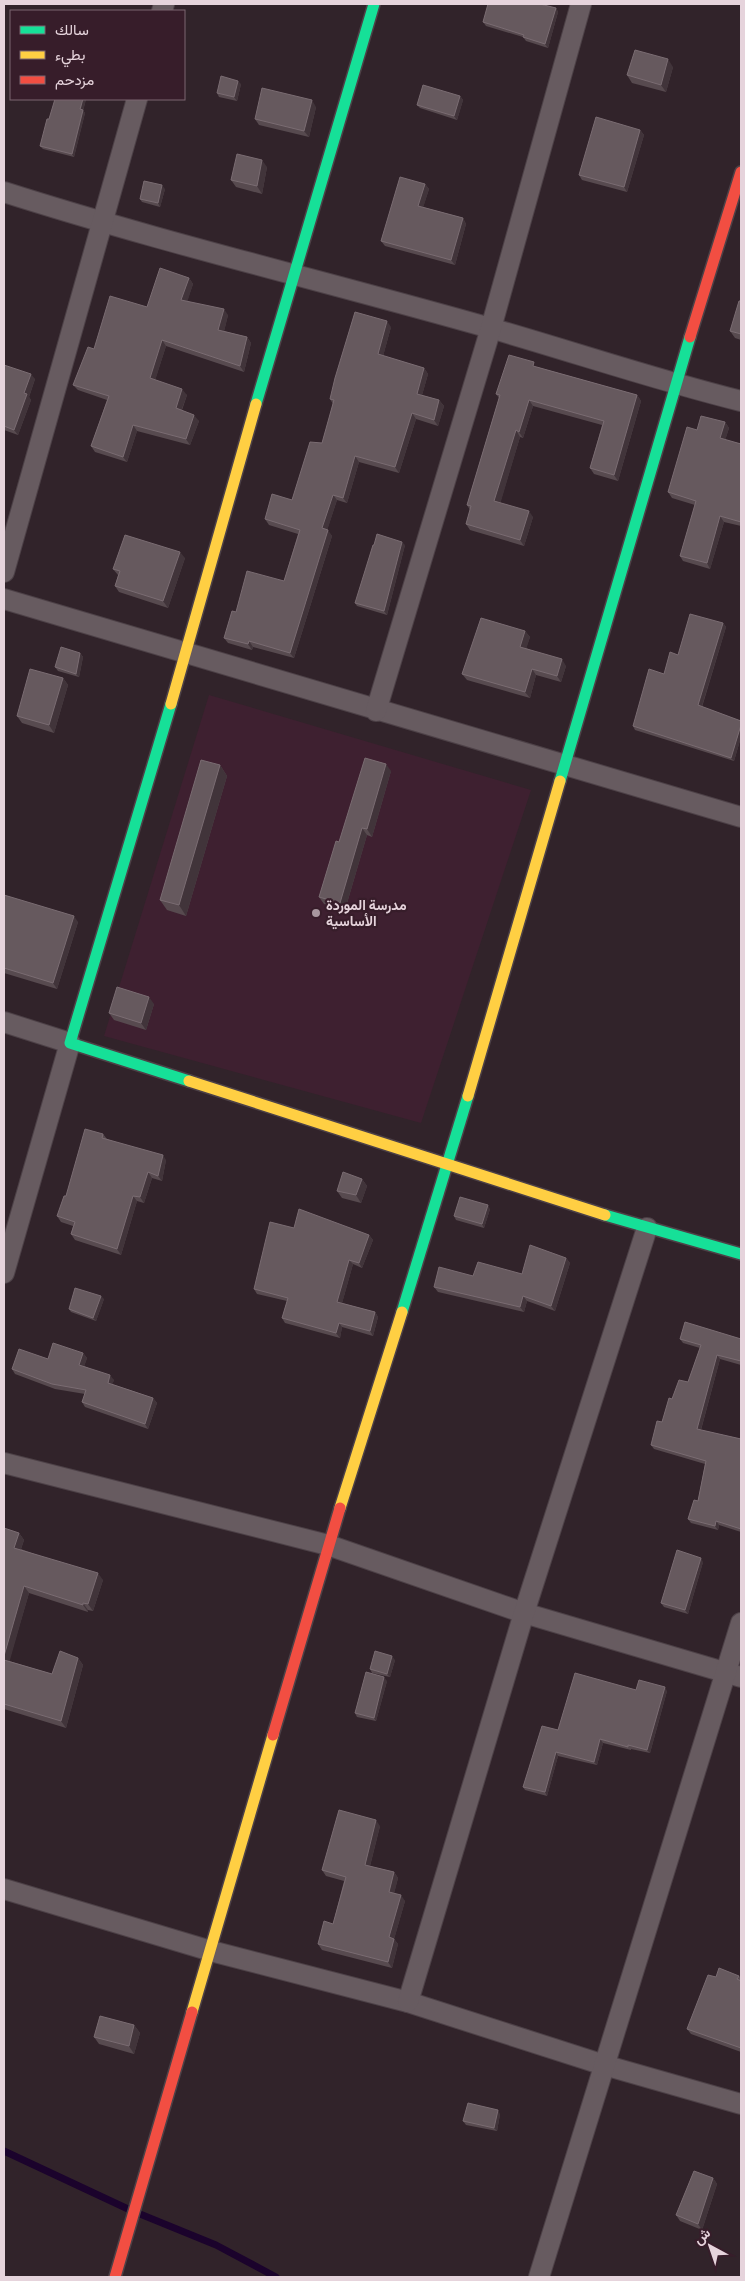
<svg xmlns="http://www.w3.org/2000/svg" width="745" height="2281" viewBox="0 0 745 2281" font-family="Barlow,Vazirmatn,sans-serif">
	<style>
		.built { fill: #3e2030 }
		.lines { fill: none; stroke-linecap: round; stroke-linejoin: round }
		.stream { stroke: #1b032c; stroke-width: 7 }
		.street-casing { stroke: #4d4147; stroke-width: 22 }
		.fast-casing { stroke: #4d4147; stroke-width: 14 }
		.slow-casing { stroke: #4d4147; stroke-width: 14 }
		.jam-casing { stroke: #4d4147; stroke-width: 14 }
		.street { stroke: #675b60; stroke-width: 20 }
		.fast { stroke: #16e098; stroke-width: 11 }
		.slow { stroke: #ffcf43; stroke-width: 11 }
		.jam { stroke: #f24e42; stroke-width: 11 }
		.wall { fill: #574a4f }
		.shaded-wall { fill: #41343a }
		.building { fill: #66595e; stroke: #7a6c72 }
		.poi-dot { fill: #a7969e; stroke: #371d2a; stroke-width: 2 }
		.labels { text-anchor: middle; stroke-width: 4.5; stroke-linejoin: round; paint-order: stroke }
		.poi-label { font-size: 14px; font-weight: bold; fill: #e6d4dc; stroke: #371d2a; text-anchor: start }
	</style>
	<rect width="100%" height="100%" fill="#31232a"/>
	<polygon class="built" points="209,695 531,790 421,1123 104,1036"/>
	<g class="lines">
		<g class="stream">
			<polyline points="4,2151 128,2209"/>
			<polyline points="140,2214 216,2245 276,2277"/>
		</g>
		<defs>
			<g id="street">
				<polyline points="162,11 164,4"/>
				<path d="M 4,192 C 164,243 328,282 490,328 C 574,352 656,380 741,401"/>
				<polyline points="4,572 137,99"/>
				<polyline points="4,599 741,817"/>
				<polyline points="376,711 491,328 581,4"/>
				<polyline points="4,1022 70,1043 4,1273"/>
				<polyline points="4,1463 328,1545 524,1613 741,1677"/>
				<polyline points="4,1889 211,1951 408,2002 604,2065 741,2104"/>
				<polyline points="408,2002 524,1613 647,1228"/>
				<polyline points="539,2277 741,1623"/>
			</g>
			<g id="fast">
				<polyline points="256,404 374,4"/>
				<polyline points="171,704 70,1043 189,1081"/>
				<polyline points="560,781 690,337"/>
				<polyline points="605,1215 741,1254"/>
				<polyline points="402,1312 468,1096"/>
			</g>
			<g id="slow">
				<polyline points="171,704 256,404"/>
				<polyline points="189,1081 605,1215"/>
				<polyline points="468,1096 560,781"/>
				<polyline points="340,1508 402,1312"/>
				<polyline points="192,2012 273,1735"/>
			</g>
			<g id="jam">
				<polyline points="690,337 741,172"/>
				<polyline points="273,1735 340,1508"/>
				<polyline points="115,2277 192,2012"/>
			</g>
		</defs>
		<use href="#street" class="street-casing"/>
		<use href="#fast" class="fast-casing"/>
		<use href="#slow" class="slow-casing"/>
		<use href="#jam" class="jam-casing"/>
		<use href="#street" class="street"/>
		<use href="#fast" class="fast"/>
		<use href="#slow" class="slow"/>
		<use href="#jam" class="jam"/>
	</g>
	<g class="wall">
		<polygon points="556,8 558,12 548,48 526,41 523,37 486,26 483,22"/>
		<polygon points="673,67 666,92 632,83 627,75"/>
		<polygon points="241,84 237,101 219,97 217,93"/>
		<polygon points="460,96 463,100 457,120 420,108 417,105"/>
		<polygon points="86,99 83,111 85,113 74,157 43,149 40,146"/>
		<polygon points="316,107 309,137 259,125 255,119"/>
		<polygon points="640,130 644,135 627,192 582,180 579,175"/>
		<polygon points="267,167 262,194 236,187 231,180"/>
		<polygon points="425,184 429,189 423,207 463,218 466,224 455,265 385,246 381,241"/>
		<polygon points="165,189 160,207 142,202 140,199"/>
		<polygon points="189,278 193,284 187,301 228,315 224,331 247,337 251,343 244,372 166,346 155,380 187,395 182,410 199,421 190,445 137,431 127,462 95,452 91,446 107,400 78,390 73,385 94,349 147,307"/>
		<polygon points="741,301 741,340 735,338 730,331"/>
		<polygon points="391,327 383,356 424,368 428,374 422,395 439,400 444,406 438,426 416,419 399,473 359,462 347,503 337,500 327,530 332,536 294,658 253,647 252,650 228,643 224,638 236,612 284,581 298,534 269,525 265,519 292,500 322,443 333,404 330,399"/>
		<polygon points="4,365 35,379 29,397 31,400 18,435 4,430"/>
		<polygon points="537,367 637,395 641,401 618,481 594,474 590,468 602,425 533,406 523,438 520,437 500,503 533,517 524,546 470,530 466,524 470,510 467,505 499,398 496,394"/>
		<polygon points="725,422 729,428 725,440 741,444 741,526 724,522 710,569 683,561 680,556 695,505 672,498 668,492 697,430"/>
		<polygon points="405,545 387,615 357,606 355,603"/>
		<polygon points="185,558 168,608 119,592 115,586 118,575 113,569"/>
		<polygon points="723,623 726,627 702,707 741,721 741,737 734,761 635,730 633,726 664,674 678,655"/>
		<polygon points="525,631 530,637 526,648 566,666 561,682 536,675 530,698 467,680 462,674"/>
		<polygon points="80,653 83,657 79,677 58,671 55,667"/>
		<polygon points="63,678 68,685 54,733 22,723 17,716"/>
		<polygon points="220,765 227,776 186,916 167,910 160,900"/>
		<polygon points="391,771 372,837 367,835 345,910 324,904 319,897 339,842"/>
		<polygon points="4,895 78,922 57,989 4,973"/>
		<polygon points="154,1004 146,1030 114,1020 109,1013"/>
		<polygon points="103,1134 107,1139 166,1160 162,1181 152,1178 144,1203 137,1201 121,1255 75,1240 71,1234 73,1226 61,1222 57,1216 66,1196"/>
		<polygon points="362,1179 367,1186 361,1203 342,1198 337,1191"/>
		<polygon points="490,1209 484,1228 456,1220 454,1216"/>
		<polygon points="294,1228 369,1235 373,1240 362,1268 353,1264 342,1303 375,1312 378,1317 373,1336 342,1327 340,1338 285,1323 282,1318 287,1301 257,1294 254,1289"/>
		<polygon points="566,1258 570,1263 555,1311 527,1301 524,1312 438,1292 434,1287 522,1274"/>
		<polygon points="104,1299 96,1321 71,1312 69,1309"/>
		<polygon points="680,1339 741,1339 741,1365 720,1359 701,1430 741,1439 741,1532 719,1525 718,1530 691,1523 688,1519 698,1501 705,1464 654,1449 651,1445 672,1399 688,1382 700,1348 683,1343"/>
		<polygon points="83,1353 87,1358 84,1366 114,1380 112,1384 153,1398 157,1403 148,1429 85,1407 82,1402 85,1394 55,1389 15,1374 12,1369 48,1359"/>
		<polygon points="4,1528 19,1533 24,1540 21,1549 103,1580 93,1611 88,1610 88,1612 29,1593 9,1661 52,1674 78,1658 83,1665 66,1728 4,1709"/>
		<polygon points="703,1562 688,1614 664,1607 661,1603"/>
		<polygon points="395,1660 390,1677 372,1673 370,1669"/>
		<polygon points="387,1681 376,1721 357,1717 355,1713"/>
		<polygon points="636,1690 667,1691 650,1753 631,1749 631,1750 603,1743 597,1765 558,1756 547,1796 525,1790 523,1787 558,1730"/>
		<polygon points="380,1826 370,1866 394,1872 398,1878 394,1893 405,1901 394,1939 398,1944 392,1968 322,1950 318,1944 333,1924 344,1881 326,1876 322,1870"/>
		<polygon points="739,1976 741,1979 741,2052 691,2034 687,2029 716,1977"/>
		<polygon points="134,2025 140,2033 134,2054 99,2044 94,2037"/>
		<polygon points="500,2114 497,2131 466,2125 463,2121"/>
		<polygon points="713,2178 717,2184 702,2230 680,2221 676,2215"/>
	</g>
	<g class="shaded-wall">
		<polygon points="556,8 558,12 548,48 545,44"/>
		<polygon points="668,59 673,67 666,92 661,85"/>
		<polygon points="238,81 241,84 237,101 234,97"/>
		<polygon points="460,96 463,100 457,120 454,116"/>
		<polygon points="83,99 86,99 83,111 85,113 74,157 72,154"/>
		<polygon points="312,100 316,107 309,137 304,131"/>
		<polygon points="640,130 644,135 627,192 624,187"/>
		<polygon points="262,160 267,167 262,194 257,186"/>
		<polygon points="425,184 429,189 422,211 418,206"/>
		<polygon points="162,185 165,189 160,207 158,203"/>
		<polygon points="463,218 466,224 455,265 451,260"/>
		<polygon points="189,278 193,284 186,306 181,300"/>
		<polygon points="224,309 228,315 223,336 218,330"/>
		<polygon points="387,321 391,327 382,360 378,354"/>
		<polygon points="247,337 251,343 244,372 240,366"/>
		<polygon points="162,340 166,346 154,384 150,378"/>
		<polygon points="424,368 428,374 421,399 417,394"/>
		<polygon points="31,374 35,379 29,397 31,400 18,435 14,430 24,393"/>
		<polygon points="182,389 187,395 180,414 176,408"/>
		<polygon points="637,395 641,401 618,481 614,475"/>
		<polygon points="439,400 444,406 438,426 434,420"/>
		<polygon points="529,400 533,406 523,438 519,432"/>
		<polygon points="412,413 416,419 399,473 395,467"/>
		<polygon points="194,415 199,421 190,445 186,439"/>
		<polygon points="725,422 729,428 724,444 720,438"/>
		<polygon points="133,425 137,431 127,462 123,457"/>
		<polygon points="516,430 520,437 499,508 494,501"/>
		<polygon points="355,456 359,462 347,503 343,498"/>
		<polygon points="333,495 337,500 326,534 322,528"/>
		<polygon points="529,511 533,517 524,546 520,540"/>
		<polygon points="720,516 724,522 710,569 707,563"/>
		<polygon points="328,530 332,536 294,658 290,653"/>
		<polygon points="402,542 405,545 387,615 384,611"/>
		<polygon points="180,552 185,558 168,608 163,601"/>
		<polygon points="723,623 726,627 701,709 698,705"/>
		<polygon points="525,631 530,637 525,653 520,647"/>
		<polygon points="249,641 253,647 252,650 248,644"/>
		<polygon points="80,653 83,657 79,677 76,674"/>
		<polygon points="562,659 566,666 561,682 557,676"/>
		<polygon points="532,669 536,675 530,698 525,692"/>
		<polygon points="63,678 68,685 54,733 49,725"/>
		<polygon points="741,725 741,737 734,761 731,758"/>
		<polygon points="386,764 391,771 372,837 367,829"/>
		<polygon points="220,765 227,776 186,916 179,905"/>
		<polygon points="362,828 367,835 345,910 340,903"/>
		<polygon points="74,916 78,922 57,989 53,983"/>
		<polygon points="149,997 154,1004 146,1030 141,1023"/>
		<polygon points="163,1155 166,1160 162,1181 158,1176"/>
		<polygon points="148,1172 152,1178 144,1203 140,1197"/>
		<polygon points="362,1179 367,1186 361,1203 356,1195"/>
		<polygon points="133,1196 137,1201 121,1255 117,1249"/>
		<polygon points="488,1205 490,1209 484,1228 482,1224"/>
		<polygon points="369,1235 373,1240 362,1268 359,1263"/>
		<polygon points="566,1258 570,1263 555,1311 551,1306"/>
		<polygon points="349,1260 353,1264 341,1307 337,1302"/>
		<polygon points="101,1296 104,1299 96,1321 93,1318"/>
		<polygon points="523,1296 527,1301 524,1312 520,1307"/>
		<polygon points="375,1312 378,1317 373,1336 370,1331"/>
		<polygon points="339,1323 342,1327 340,1338 336,1333"/>
		<polygon points="83,1353 87,1358 83,1370 79,1365"/>
		<polygon points="717,1355 720,1359 700,1433 697,1429"/>
		<polygon points="110,1375 114,1380 111,1388 108,1383"/>
		<polygon points="153,1398 157,1403 148,1429 145,1424"/>
		<polygon points="716,1521 719,1525 718,1530 715,1526"/>
		<polygon points="19,1533 24,1540 19,1555 14,1548"/>
		<polygon points="701,1558 703,1562 688,1614 685,1610"/>
		<polygon points="98,1573 103,1580 93,1611 88,1604"/>
		<polygon points="24,1586 29,1593 8,1667 4,1661 4,1656"/>
		<polygon points="83,1603 88,1610 88,1612 83,1605"/>
		<polygon points="392,1656 395,1660 390,1677 387,1674"/>
		<polygon points="78,1658 83,1665 66,1728 61,1721"/>
		<polygon points="384,1677 387,1681 376,1721 374,1718"/>
		<polygon points="665,1687 667,1691 650,1753 647,1750"/>
		<polygon points="600,1739 603,1743 597,1765 594,1762"/>
		<polygon points="556,1752 558,1756 547,1796 545,1792"/>
		<polygon points="376,1820 380,1826 369,1870 365,1865"/>
		<polygon points="394,1872 398,1878 393,1898 389,1892"/>
		<polygon points="401,1895 405,1901 393,1943 389,1937"/>
		<polygon points="394,1939 398,1944 392,1968 388,1962"/>
		<polygon points="134,2025 140,2033 134,2054 129,2046"/>
		<polygon points="498,2110 500,2114 497,2131 494,2128"/>
		<polygon points="713,2178 717,2184 702,2230 698,2224"/>
	</g>
	<g class="building">
		<polygon points="488,4 540,4 556,8 545,44 523,37 524,35 483,22"/>
		<polygon points="635,50 668,59 661,85 627,75"/>
		<polygon points="221,76 238,81 234,97 217,93"/>
		<polygon points="423,85 460,96 454,116 417,105"/>
		<polygon points="262,88 312,100 304,131 255,119"/>
		<polygon points="55,99 83,99 80,109 83,110 72,154 40,146 47,119 49,119"/>
		<polygon points="596,117 640,130 624,187 579,175"/>
		<polygon points="237,154 262,160 257,186 231,180"/>
		<polygon points="400,177 425,184 418,206 463,218 451,260 381,241"/>
		<polygon points="144,181 162,185 158,203 140,199"/>
		<polygon points="160,268 189,278 181,300 224,309 218,330 247,337 240,366 162,340 150,378 182,389 176,408 194,415 186,439 133,425 123,457 91,446 109,396 73,385 88,347 94,349 110,296 147,307"/>
		<polygon points="739,301 741,301 741,334 730,331"/>
		<polygon points="355,312 387,321 378,354 424,368 417,394 439,400 434,420 412,413 395,467 355,456 343,498 333,495 322,528 328,530 290,653 249,641 248,644 224,638 232,611 236,612 247,571 284,581 300,530 265,519 272,494 292,500 310,442 322,443 334,400 330,399 335,378"/>
		<polygon points="509,355 534,362 533,366 637,395 614,475 590,468 604,421 529,400 519,432 516,430 494,501 529,511 520,540 466,524 471,506 467,505 500,395 496,394"/>
		<polygon points="4,365 31,374 24,393 27,394 14,430 4,426"/>
		<polygon points="701,416 725,422 720,438 741,444 741,522 720,516 707,563 680,556 696,501 668,492 687,427 697,430"/>
		<polygon points="377,534 402,542 384,611 355,603 373,545 374,545"/>
		<polygon points="125,535 180,552 163,601 115,586 120,571 113,569"/>
		<polygon points="690,614 723,623 698,705 741,721 741,725 731,758 633,726 649,669 664,674 670,652 678,655"/>
		<polygon points="481,618 525,631 520,647 562,659 557,676 532,669 525,692 462,674"/>
		<polygon points="61,647 80,653 76,674 55,667"/>
		<polygon points="30,669 63,678 49,725 17,716"/>
		<polygon points="365,758 386,764 367,829 362,828 340,903 319,897 336,841 339,842"/>
		<polygon points="201,760 220,765 179,905 160,900"/>
		<polygon points="4,895 74,916 53,983 4,968"/>
		<polygon points="117,987 149,997 141,1023 109,1013"/>
		<polygon points="85,1129 103,1134 102,1138 163,1155 158,1176 148,1172 140,1197 133,1196 117,1249 71,1234 75,1222 57,1216 64,1196 66,1196"/>
		<polygon points="343,1172 362,1179 356,1195 337,1191"/>
		<polygon points="460,1197 488,1205 482,1224 454,1216"/>
		<polygon points="299,1209 369,1235 359,1263 349,1260 337,1302 375,1312 370,1331 339,1323 336,1333 282,1318 288,1298 254,1289 270,1222 294,1228"/>
		<polygon points="530,1245 566,1258 551,1306 523,1296 520,1307 434,1287 439,1267 473,1276 478,1262 522,1274"/>
		<polygon points="75,1288 101,1296 93,1318 69,1309"/>
		<polygon points="685,1322 741,1339 741,1361 717,1355 697,1429 741,1439 741,1529 716,1521 715,1526 688,1519 694,1500 698,1501 706,1461 651,1445 657,1421 662,1422 669,1398 672,1399 679,1380 688,1382 701,1345 680,1339"/>
		<polygon points="53,1343 83,1353 79,1365 110,1375 108,1383 153,1398 145,1424 82,1402 86,1390 52,1384 12,1369 19,1349 48,1359"/>
		<polygon points="4,1528 19,1533 14,1548 98,1573 88,1604 83,1603 83,1605 24,1586 4,1656"/>
		<polygon points="677,1550 701,1558 685,1610 661,1603"/>
		<polygon points="60,1651 78,1658 61,1721 4,1704 4,1660 52,1674"/>
		<polygon points="375,1651 392,1656 387,1674 370,1669"/>
		<polygon points="366,1672 384,1677 374,1718 355,1713"/>
		<polygon points="575,1673 636,1690 639,1680 665,1687 647,1750 628,1745 628,1747 600,1739 594,1762 556,1752 545,1792 523,1787 542,1726 558,1730"/>
		<polygon points="339,1810 376,1820 365,1865 394,1872 389,1892 401,1895 389,1937 394,1939 388,1962 318,1944 324,1921 333,1924 346,1877 322,1870"/>
		<polygon points="719,1968 739,1976 737,1979 741,1981 741,2048 687,2029 708,1975 716,1977"/>
		<polygon points="100,2016 134,2025 129,2046 94,2037"/>
		<polygon points="468,2103 498,2110 494,2128 463,2121"/>
		<polygon points="694,2171 713,2178 698,2224 676,2215"/>
	</g>
	<circle class="poi-dot" cx="316" cy="913" r="5"/>
	<g class="labels">
		<g class="poi-label">
			<text x="326" y="910">مدرسة الموردة<tspan x="326" dy="16">الأساسية</tspan></text>
		</g>
	</g>
	<rect width="745" height="2281" fill="none" stroke="#e6d4dc" stroke-width="10"/>
	<rect x="10" y="10" width="175" height="90" fill="#371d2a" stroke="#7d6671"/>
	<rect x="20" y="26" width="25" height="8" fill="#16e098" stroke="#7d6671"/>
	<text x="55" y="35" font-size="15" fill="#e6d4dc">سالك</text>
	<rect x="20" y="51" width="25" height="8" fill="#ffcf43" stroke="#7d6671"/>
	<text x="55" y="60" font-size="15" fill="#e6d4dc">بطيء</text>
	<rect x="20" y="76" width="25" height="8" fill="#f24e42" stroke="#7d6671"/>
	<text x="55" y="85" font-size="15" fill="#e6d4dc">مزدحم</text>
	<g transform="translate(710 2246) rotate(320)" stroke="#371d2a" stroke-width="4" paint-order="stroke">
	<path d="M0-4L9 19L0 12L-9 19Z" fill="#e6d4dc"/>
	<text y="-8" font-size="14" font-weight="bold" text-anchor="middle" fill="#e6d4dc">ش</text>
	</g>
</svg>
